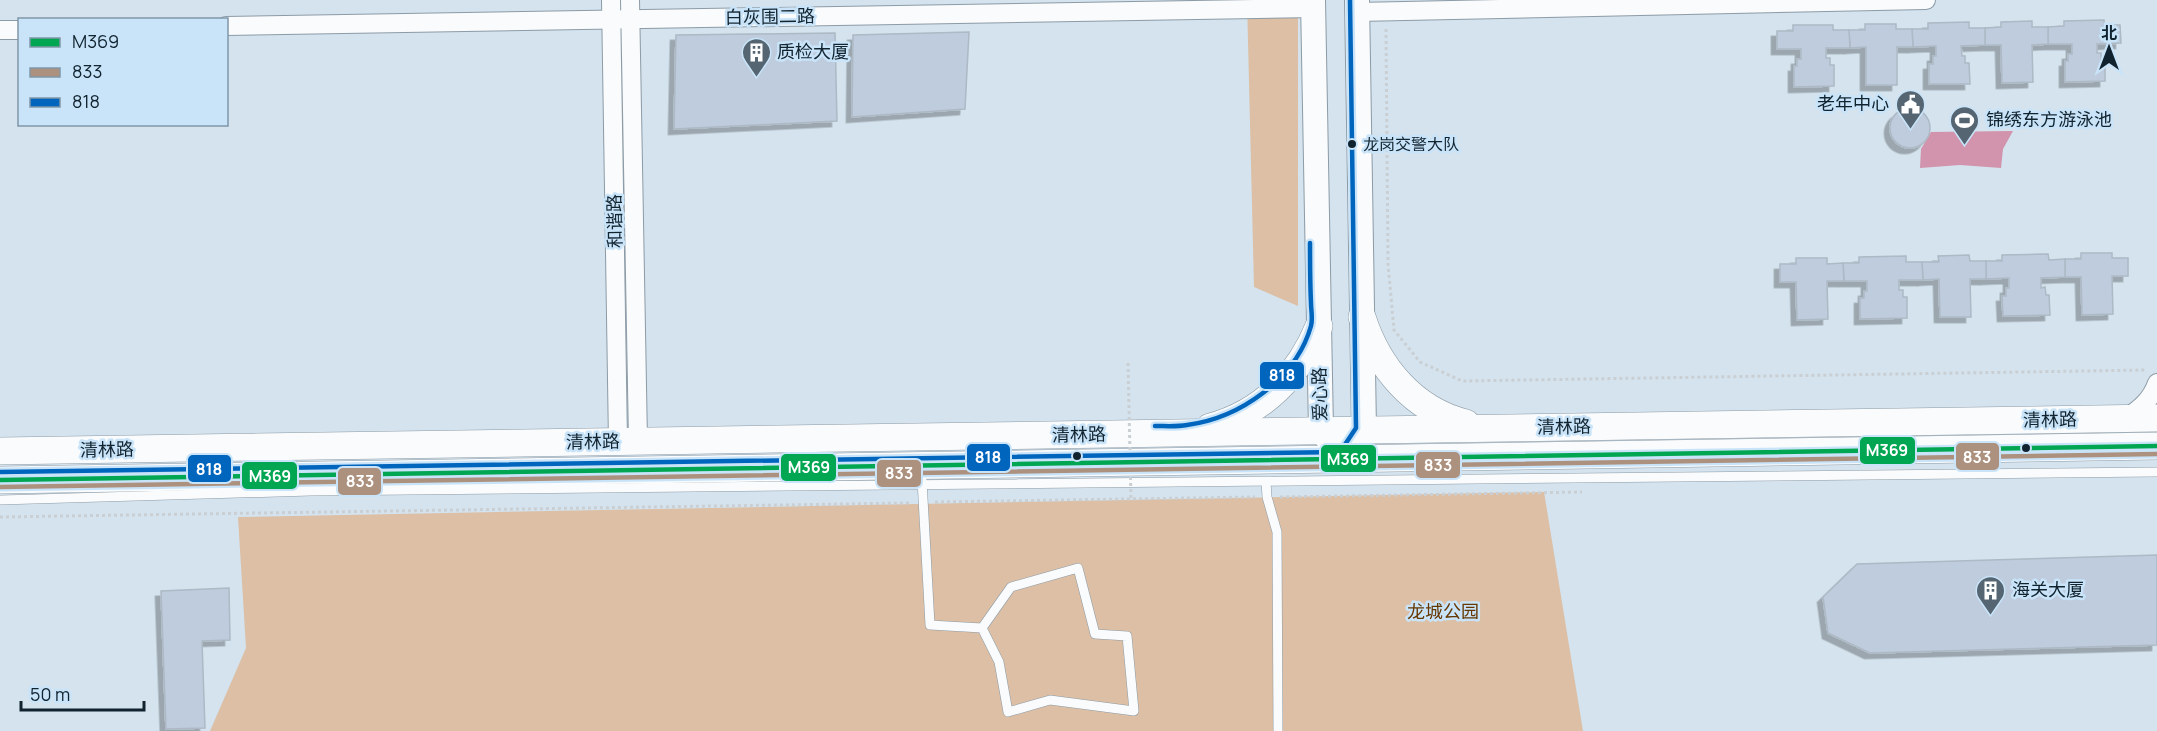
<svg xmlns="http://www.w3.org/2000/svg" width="2157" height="731" viewBox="0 0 2157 731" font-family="Manrope,'Noto Sans SC',sans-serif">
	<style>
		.green { fill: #dcbfa5 }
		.water { fill: #d194ac }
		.building { fill: #beccdd; stroke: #adb9c5; stroke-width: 1.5; filter: url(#shadow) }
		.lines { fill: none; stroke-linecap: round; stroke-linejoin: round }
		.service-casing { stroke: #8c9ba6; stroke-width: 10 }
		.minor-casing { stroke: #8c9ba6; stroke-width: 20 }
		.tertiary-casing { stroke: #8c9ba6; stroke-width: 26 }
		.secondary-casing { stroke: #8c9ba6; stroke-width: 28 }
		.path { stroke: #cacfd3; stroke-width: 3; stroke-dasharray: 3 3; stroke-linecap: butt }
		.service { stroke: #f9fbfc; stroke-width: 9 }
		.minor { stroke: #f9fbfc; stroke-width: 18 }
		.tertiary { stroke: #f9fbfc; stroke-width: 24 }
		.secondary { stroke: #f9fbfc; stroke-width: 27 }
		.path-bridge { stroke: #cacfd3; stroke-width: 3; stroke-dasharray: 3 3; stroke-linecap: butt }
		.bus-1-casing { stroke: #c9e4f9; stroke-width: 9 }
		.bus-2-casing { stroke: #c9e4f9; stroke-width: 9 }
		.bus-3-casing { stroke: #c9e4f9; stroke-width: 9 }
		.bus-1 { stroke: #00a651; stroke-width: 4.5 }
		.bus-2 { stroke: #ac917f; stroke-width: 4.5 }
		.bus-3 { stroke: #0065bd; stroke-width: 4.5 }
		.bus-dot { fill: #11232f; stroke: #c9e4f9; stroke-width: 2 }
		.labels { text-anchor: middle; stroke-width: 5; stroke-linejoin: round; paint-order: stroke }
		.bus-label { font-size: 16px; fill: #11232f; stroke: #c9e4f9; text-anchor: start }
		.street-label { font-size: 18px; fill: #11232f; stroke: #c9e4f9 }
		.poi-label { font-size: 18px; fill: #11232f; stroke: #c9e4f9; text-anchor: start }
		.park-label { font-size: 18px; fill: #663700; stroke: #c9e4f9 }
		.line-badge { stroke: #c9e4f9; stroke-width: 2 }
		.badge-label { font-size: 16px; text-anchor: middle; font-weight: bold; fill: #fff }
	</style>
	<defs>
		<filter id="shadow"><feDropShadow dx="-5.5" dy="5.5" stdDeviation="0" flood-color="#0004"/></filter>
	</defs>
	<rect width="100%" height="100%" fill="#d4e3ee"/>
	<g class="green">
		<polygon points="1247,0 1298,0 1298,306 1254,287"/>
		<polygon points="1544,492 1583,731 210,731 246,648 238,517"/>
	</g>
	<polygon class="water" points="2013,131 2003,149 2001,168 1960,165 1920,168 1921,149 1931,132"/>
	<g class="building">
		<polygon points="2104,20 2104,25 2120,25 2121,43 2097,44 2097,53 2101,53 2101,61 2105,61 2105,81 2065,82 2065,61 2068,61 2068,54 2072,54 2072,44 2048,44 2048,27 2064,26 2064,21"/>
		<polygon points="2032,21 2032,27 2048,27 2048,44 2032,45 2033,82 2002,83 2001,45 1985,45 1985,28 2001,27 2001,22"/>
		<polygon points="1969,22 1969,28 1985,28 1985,45 1961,46 1962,56 1965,56 1965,63 1969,63 1970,84 1929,84 1929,64 1933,64 1933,56 1936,56 1936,46 1913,47 1912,29 1928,29 1928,23"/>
		<polygon points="1865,24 1896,24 1896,29 1912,29 1913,47 1897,47 1897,85 1866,85 1866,47 1850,48 1849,30 1865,30"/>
		<polygon points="1793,25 1833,25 1833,30 1849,30 1850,48 1826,48 1826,58 1830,58 1830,65 1834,65 1834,86 1794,87 1794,66 1797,66 1797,59 1801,59 1801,49 1777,49 1777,31 1793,31"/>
		<polygon points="969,32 965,109 852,117 853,35"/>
		<polygon points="835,33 837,121 674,129 676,35"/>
		<circle cx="1910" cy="128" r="20"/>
		<polygon points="2081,253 2112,253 2112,258 2128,258 2128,276 2112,276 2113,314 2082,315 2081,277 2065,277 2065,259 2081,259"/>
		<polygon points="2048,254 2049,260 2065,259 2065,277 2041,278 2041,288 2045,287 2046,295 2049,295 2050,315 2003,316 2002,296 2006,296 2006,288 2009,288 2009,278 1986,279 1986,261 2002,261 2002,255"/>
		<polygon points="1969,255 1970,261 1986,261 1986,279 1970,279 1971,317 1940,317 1939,279 1923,280 1922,262 1939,262 1938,256"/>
		<polygon points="1906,256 1906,262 1922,262 1923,280 1899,280 1899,290 1903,290 1903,297 1907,297 1907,318 1860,319 1860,298 1864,298 1864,291 1867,291 1867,281 1844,281 1843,263 1859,263 1859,257"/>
		<polygon points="1796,258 1827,258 1827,264 1843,263 1844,281 1827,281 1828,319 1797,320 1796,282 1780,282 1780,264 1796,264"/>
		<polygon points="2157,555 2157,645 1870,653 1828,633 1823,597 1857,564"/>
		<polygon points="229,588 230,640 202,641 205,728 166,729 161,591"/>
	</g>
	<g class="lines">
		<defs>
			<g id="service">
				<polyline points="922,480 930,625 982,628 1011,587 1078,568 1095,634 1127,636 1134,711 1050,700 1008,712 999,662 982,628"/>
				<polyline points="1266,482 1267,497 1277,532 1278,731"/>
				<polyline points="0,500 311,491 2157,472"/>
			</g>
			<g id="minor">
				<polyline points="611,0 618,442"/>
				<polyline points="630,0 638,441"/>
				<polyline points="1357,12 1926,0"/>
				<polyline points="226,26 1314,8"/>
				<polyline points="0,30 20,30"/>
				<path d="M 2126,418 C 2140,409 2151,400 2157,383"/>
			</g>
			<polyline id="tertiary" points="1313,0 1321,431 1344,459 1364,430 1357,0"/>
			<g id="secondary">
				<path d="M 1362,317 C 1378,367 1413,410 1466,423"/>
				<path d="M 1210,427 C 1263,413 1299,375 1319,326"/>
				<polyline points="0,451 2157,418"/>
				<polyline points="0,480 2157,446"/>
			</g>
		</defs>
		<use href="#service" class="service-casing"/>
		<use href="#minor" class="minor-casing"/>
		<use href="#tertiary" class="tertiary-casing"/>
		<use href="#secondary" class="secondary-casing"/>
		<g class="path">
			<polyline points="1386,29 1388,264 1394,330 1420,362 1462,381 2146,370"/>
			<polyline points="1280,497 1582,492"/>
			<polyline points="935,502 1255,497"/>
			<polyline points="0,517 910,503"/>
		</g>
		<use href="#service" class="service"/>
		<use href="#minor" class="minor"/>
		<use href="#tertiary" class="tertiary"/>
		<use href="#secondary" class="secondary"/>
		<polyline class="path-bridge" points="1128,363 1131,499"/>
		<defs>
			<polyline id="bus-1" points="0,480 2157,446"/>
			<polyline id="bus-2" points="0,487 2157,454"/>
			<g id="bus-3">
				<path d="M 1155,426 C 1165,426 1177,427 1187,425 C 1240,418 1296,379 1311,326 C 1313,319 1311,310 1311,303 C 1310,283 1310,263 1310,243"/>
				<polyline points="0,472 1340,452 1356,428 1350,0"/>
			</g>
		</defs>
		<use href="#bus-1" class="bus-1-casing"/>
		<use href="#bus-2" class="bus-2-casing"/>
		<use href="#bus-3" class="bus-3-casing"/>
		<use href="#bus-1" class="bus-1"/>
		<use href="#bus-2" class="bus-2"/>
		<use href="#bus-3" class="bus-3"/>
	</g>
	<defs>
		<symbol id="building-pin" viewBox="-11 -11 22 30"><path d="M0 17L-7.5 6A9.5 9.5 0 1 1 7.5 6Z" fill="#556672" stroke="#c9e4f9"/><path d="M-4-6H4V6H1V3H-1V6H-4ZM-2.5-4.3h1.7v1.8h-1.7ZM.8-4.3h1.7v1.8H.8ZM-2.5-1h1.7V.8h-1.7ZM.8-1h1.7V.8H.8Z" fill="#fff"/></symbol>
		<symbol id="civic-pin" viewBox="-11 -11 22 30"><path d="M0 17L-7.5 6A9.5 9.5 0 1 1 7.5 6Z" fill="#556672" stroke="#c9e4f9"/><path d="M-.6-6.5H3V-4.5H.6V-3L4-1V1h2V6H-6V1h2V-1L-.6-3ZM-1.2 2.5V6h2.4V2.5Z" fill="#fff"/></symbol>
		<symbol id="stadium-pin" viewBox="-11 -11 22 30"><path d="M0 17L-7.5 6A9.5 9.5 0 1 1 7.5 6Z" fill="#556672" stroke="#c9e4f9"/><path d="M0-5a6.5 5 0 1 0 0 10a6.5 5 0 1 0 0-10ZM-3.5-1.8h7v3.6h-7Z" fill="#fff"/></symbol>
	</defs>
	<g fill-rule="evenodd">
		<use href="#building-pin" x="740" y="36" width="33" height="45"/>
		<use href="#civic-pin" x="1894" y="88" width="33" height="45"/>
		<use href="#stadium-pin" x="1948" y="104" width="33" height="45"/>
		<use href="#building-pin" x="1974" y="574" width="33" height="45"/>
	</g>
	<g class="bus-dot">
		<circle cx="1352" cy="144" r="5"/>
		<circle cx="2026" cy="448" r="5"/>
		<circle cx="1077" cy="456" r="5"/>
	</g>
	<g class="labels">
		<g class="bus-label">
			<text x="1363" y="150">龙岗交警大队</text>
		</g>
		<g class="street-label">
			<text transform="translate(770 17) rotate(-1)" y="6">白灰围二路</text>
			<text transform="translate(615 221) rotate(-91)" y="6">和谐路</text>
			<text transform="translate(1320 394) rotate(-91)" y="6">爱心路</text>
			<text transform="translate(2050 420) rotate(-1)" y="6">清林路</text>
			<text transform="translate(1564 427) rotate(-1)" y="6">清林路</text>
			<text transform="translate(1079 435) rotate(-1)" y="6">清林路</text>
			<text transform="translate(593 442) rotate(-1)" y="6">清林路</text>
			<text transform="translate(107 450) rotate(-1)" y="6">清林路</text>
		</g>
		<g class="poi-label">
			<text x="777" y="58">质检大厦</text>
			<text x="1889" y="110" text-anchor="end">老年中心</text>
			<text x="1986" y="126">锦绣东方游泳池</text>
			<text x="2012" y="596">海关大厦</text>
		</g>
		<g class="park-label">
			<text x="1443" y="618">龙城公园</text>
		</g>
	</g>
	<g class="line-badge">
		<rect x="1259" y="361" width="46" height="29" rx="6" fill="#0065bd"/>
		<rect x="1859" y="436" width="57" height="29" rx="6" fill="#00a651"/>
		<rect x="1955" y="442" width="45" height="29" rx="6" fill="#ac917f"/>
		<rect x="966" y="443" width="45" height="29" rx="6" fill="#0065bd"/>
		<rect x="1320" y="444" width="57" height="29" rx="6" fill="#00a651"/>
		<rect x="1415" y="451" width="46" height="28" rx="6" fill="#ac917f"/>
		<rect x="780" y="453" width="57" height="29" rx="6" fill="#00a651"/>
		<rect x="187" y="454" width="45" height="29" rx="6" fill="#0065bd"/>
		<rect x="876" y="459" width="46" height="29" rx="6" fill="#ac917f"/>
		<rect x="241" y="461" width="57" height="29" rx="6" fill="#00a651"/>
		<rect x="337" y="467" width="45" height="29" rx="6" fill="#ac917f"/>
	</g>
	<g class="badge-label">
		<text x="1282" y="381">818</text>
		<text x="1887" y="456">M369</text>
		<text x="1977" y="463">833</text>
		<text x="988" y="463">818</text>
		<text x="1348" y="465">M369</text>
		<text x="1438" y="471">833</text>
		<text x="809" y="473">M369</text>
		<text x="209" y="475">818</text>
		<text x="899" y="479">833</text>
		<text x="270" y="482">M369</text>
		<text x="360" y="487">833</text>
	</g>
	<rect x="18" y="18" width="210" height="108" fill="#c9e4f9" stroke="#7f97a8" stroke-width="1.5"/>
	<rect x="30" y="38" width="30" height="9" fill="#00a651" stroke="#7f97a8" stroke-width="1.5"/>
	<text x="72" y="48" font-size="18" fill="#11232f">M369</text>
	<rect x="30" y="68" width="30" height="9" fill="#ac917f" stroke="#7f97a8" stroke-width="1.5"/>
	<text x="72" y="78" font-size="18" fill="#11232f">833</text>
	<rect x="30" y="98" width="30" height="9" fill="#0065bd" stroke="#7f97a8" stroke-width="1.5"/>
	<text x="72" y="108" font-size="18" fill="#11232f">818</text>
	<g transform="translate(2109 48)" stroke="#c9e4f9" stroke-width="4.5" paint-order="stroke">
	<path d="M0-4.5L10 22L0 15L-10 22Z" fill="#11232f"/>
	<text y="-9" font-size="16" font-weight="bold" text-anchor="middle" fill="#11232f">北</text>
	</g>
	<path d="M21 701v9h123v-9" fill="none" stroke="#11232f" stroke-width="3"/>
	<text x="30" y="701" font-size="18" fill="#11232f" stroke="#c9e4f9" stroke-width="4.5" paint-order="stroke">50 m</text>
</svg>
